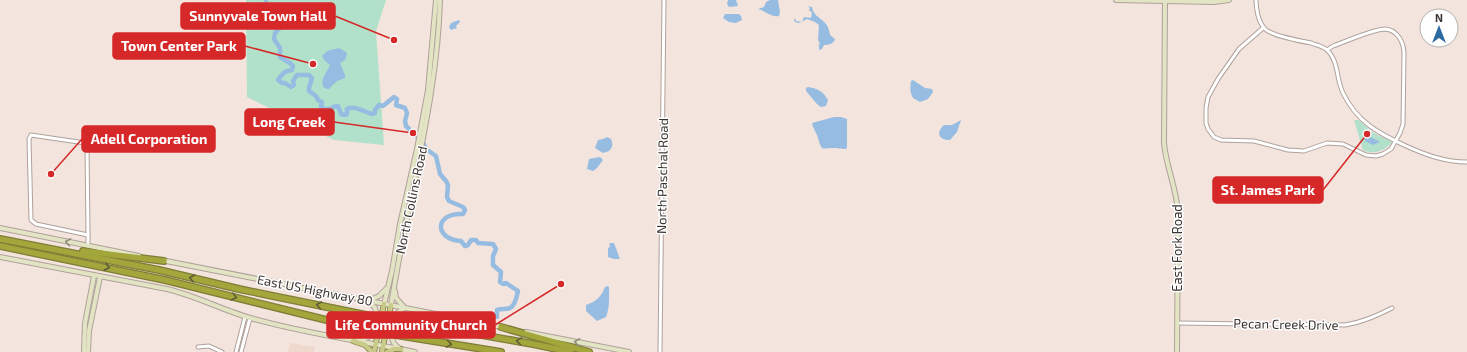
<svg xmlns="http://www.w3.org/2000/svg" width="1467" height="352" viewBox="0 0 1467 352" font-family="'Exo 2',sans-serif">
	<style>
		.built { fill: #efd8ce }
		.green { fill: #b1e1ca }
		.water { fill: #96bce1 }
		.lines { fill: none; stroke-linecap: round; stroke-linejoin: round }
		.river { stroke: #96bce1; stroke-width: 4.5 }
		.street-casing { stroke: #afa19b; stroke-width: 5 }
		.secondary-casing { stroke: #afa19b; stroke-width: 6 }
		.primary-casing { stroke: #7f7e38; stroke-width: 6 }
		.highway-casing { stroke: #7f7e38; stroke-width: 8 }
		.street { stroke: #fff; stroke-width: 3 }
		.secondary { stroke: #e3e4c4; stroke-width: 4 }
		.primary { stroke: #c8ca89; stroke-width: 4.5 }
		.highway { stroke: #a3a63b; stroke-width: 5.5 }
		.highway-bridge-casing { stroke: #7f7e38; stroke-width: 8; stroke-linecap: butt }
		.highway-bridge { stroke: #a3a63b; stroke-width: 5.5 }
		.oneway { stroke: #8f8c7b }
		.oneway2 { stroke: #5f5d35 }
		.labels { text-anchor: middle; stroke-width: 3; stroke-linejoin: round; paint-order: stroke }
		.street-label { font-size: 13px; fill: #3b3532; stroke: #fff }
		.leader { fill: none; stroke: #d62828; stroke-width: 1.5 }
		.callout-dot { fill: #d62828; stroke: #fff; stroke-width: 1.5 }
		.callout { fill: #d62828; stroke: #d62828; stroke-width: 1.5 }
		.callout-label { font-size: 14px; text-anchor: middle; font-weight: bold; fill: #fff }
	</style>
	<rect width="100%" height="100%" fill="#f4e4de"/>
	<polygon class="built" points="290,343 315,347 314,352 288,352"/>
	<g class="green">
		<polygon points="246,0 386,0 376,31 384,145 334,140 247,97"/>
		<path d="M 1354,120 L 1359,120 L 1372,132 L 1392,142 C 1385,151 1374,155 1363,150 Z"/>
	</g>
	<g class="water">
		<polygon points="728,0 736,0 738,6 729,7 727,4"/>
		<path d="M 770,0 L 778,0 L 780,12 L 779,16 C 772,18 765,11 758,9 L 764,7 L 766,2 Z"/>
		<path d="M 808,6 L 812,7 C 814,20 828,17 830,35 L 835,39 C 834,44 828,45 824,45 L 822,49 L 819,50 L 819,46 L 818,45 L 820,44 L 818,40 L 819,25 L 815,22 L 807,19 L 799,23 L 795,22 L 794,20 L 795,18 L 796,21 L 802,22 L 804,17 L 811,18 L 812,13 L 809,10 L 810,8 Z"/>
		<polygon points="725,14 739,14 741,16 742,20 736,23 729,22 723,18"/>
		<polygon points="459,20 460,22 456,26 457,28 451,30 449,27 451,23"/>
		<path d="M 339,48 L 346,52 L 347,54 L 345,60 L 340,63 L 345,75 L 345,78 L 337,81 L 329,89 L 327,89 L 323,87 C 320,78 327,73 330,65 L 325,61 L 322,56 L 327,51 Z"/>
		<path d="M 913,80 L 925,88 L 932,89 L 933,92 L 928,99 L 920,102 L 913,98 C 910,93 910,87 911,81 Z"/>
		<path d="M 808,87 C 818,89 823,91 828,100 L 826,106 L 821,107 L 817,104 L 806,91 L 806,88 Z"/>
		<path d="M 834,117 L 841,117 L 847,119 L 847,147 L 846,149 C 840,149 838,148 833,148 C 822,148 822,152 818,138 C 817,133 813,129 812,123 Z"/>
		<path d="M 961,120 L 957,132 L 950,140 C 938,140 936,132 944,125 L 952,125 Z"/>
		<polygon points="1365,134 1380,142 1373,145 1365,141"/>
		<path d="M 607,137 L 611,139 C 613,144 613,147 609,151 L 603,153 L 595,148 L 598,140 L 603,139 Z"/>
		<polygon points="600,157 603,160 597,168 593,171 587,169 589,159"/>
		<polygon points="611,243 614,243 620,259 614,259 608,257 608,248 610,247 609,244"/>
		<path d="M 607,286 L 609,287 C 609,297 610,307 606,317 L 597,321 L 586,311 L 586,305 C 597,301 601,297 605,287 Z"/>
	</g>
	<g class="lines">
		<path class="river" d="M 266,0 L 266,5 L 279,29 L 275,33 L 274,39 L 280,48 L 280,57 L 290,63 L 293,66 L 292,70 C 283,71 283,74 278,80 L 282,83 L 285,83 L 291,87 L 294,85 L 293,81 L 297,75 L 309,75 L 312,78 L 309,88 L 309,91 L 316,96 L 318,100 L 322,102 L 321,107 L 325,109 L 331,109 L 333,107 L 338,106 L 341,114 L 344,115 L 347,114 L 347,109 C 355,105 364,112 372,114 L 375,113 L 375,110 L 379,105 L 383,106 L 394,97 L 397,99 L 396,105 L 405,108 L 407,113 L 405,121 L 406,126 L 423,142 L 426,149 L 436,156 L 440,174 L 446,181 L 448,185 L 447,197 L 449,201 L 463,207 L 465,210 L 463,214 C 435,212 433,239 461,241 L 465,246 L 468,245 L 471,240 L 476,240 L 478,243 L 493,244 L 496,249 L 493,256 L 493,265 L 501,272 L 500,282 L 503,284 L 506,283 L 518,291 C 517,296 515,306 510,308 C 506,310 501,308 497,310 L 497,317"/>
		<defs>
			<g id="street">
				<path d="M 1256,0 C 1256,8 1258,22 1265,29 C 1271,35 1300,41 1311,43 C 1316,45 1323,46 1327,50 C 1339,61 1336,79 1343,93 C 1357,122 1378,133 1406,146 C 1426,155 1445,162 1467,162"/>
				<path d="M 1263,28 L 1239,49 L 1218,79 L 1208,97 L 1206,108 L 1206,123 L 1208,129 L 1214,137 L 1221,140 L 1254,141 L 1288,150 L 1304,151 L 1327,143 L 1343,144 L 1366,155 L 1376,156 L 1383,154 L 1391,149 L 1400,133 L 1403,124 L 1404,54 C 1404,43 1398,30 1385,29 C 1373,29 1345,42 1333,46 L 1327,50"/>
				<polygon points="31,135 85,143 87,145 88,235 36,224 31,220 29,139"/>
				<polyline points="88,235 88,245"/>
				<path d="M 1177,323 L 1345,325 C 1363,322 1376,316 1392,308"/>
				<polyline points="198,347 209,346 222,352"/>
				<polyline points="236,352 245,317"/>
				<polyline points="241,352 250,318"/>
				<polyline points="660,352 664,0"/>
			</g>
			<g id="secondary">
				<polyline points="1116,0 1214,2 1229,0"/>
				<path d="M 1165,1 L 1164,143 C 1166,167 1177,189 1178,213 L 1177,352"/>
				<polyline points="0,228 139,256"/>
				<path d="M 0,257 L 167,289 C 197,296 224,311 254,319 C 307,334 361,341 415,352"/>
				<polyline points="161,260 502,327"/>
				<polyline points="395,291 396,298 404,307"/>
				<polyline points="368,301 379,296 387,288"/>
				<polyline points="384,304 392,271 400,224 417,149 428,90 436,0"/>
				<path d="M 391,305 C 395,281 399,257 404,234 C 419,156 438,79 440,0"/>
				<polyline points="526,332 629,352"/>
				<polyline points="358,340 363,340 371,335 376,312 375,308 370,302"/>
				<path d="M 399,348 C 390,342 391,335 393,325 C 393,322 394,318 395,316 C 397,312 401,310 405,308"/>
				<polyline points="84,352 85,323 94,276"/>
				<polyline points="88,352 89,331 100,277"/>
			</g>
			<g id="primary">
				<polyline points="353,341 365,345 372,352"/>
				<polyline points="374,352 384,304"/>
				<polyline points="382,352 391,305"/>
				<polyline points="387,352 394,349 401,349"/>
			</g>
			<g id="highway">
				<polyline points="0,239 159,270 239,289 371,316"/>
				<polyline points="0,246 165,280 359,328"/>
				<polyline points="83,251 164,261"/>
				<polyline points="400,321 533,344 571,352"/>
				<polyline points="501,327 589,352"/>
				<polyline points="396,335 501,352"/>
			</g>
		</defs>
		<use href="#street" class="street-casing"/>
		<use href="#secondary" class="secondary-casing"/>
		<use href="#primary" class="primary-casing"/>
		<use href="#highway" class="highway-casing"/>
		<use href="#street" class="street"/>
		<use href="#secondary" class="secondary"/>
		<use href="#primary" class="primary"/>
		<use href="#highway" class="highway"/>
		<defs>
			<g id="highway-bridge">
				<polyline points="371,316 400,321"/>
				<polyline points="359,328 396,335"/>
			</g>
		</defs>
		<use href="#highway-bridge" class="highway-bridge-casing"/>
		<use href="#highway-bridge" class="highway-bridge"/>
	</g>
	<defs><path id="oneway-chevron" d="M-2-3.5L2.5 0L-2 3.5" fill="none" stroke-width="1.6" stroke-linecap="round" stroke-linejoin="round"/></defs>
	<g class="oneway">
		<use href="#oneway-chevron" transform="translate(68 242) rotate(-169)"/>
		<use href="#oneway-chevron" transform="translate(577 342) rotate(-169)"/>
	</g>
	<g class="oneway2">
		<use href="#oneway-chevron" transform="translate(107 267) rotate(11)"/>
		<use href="#oneway-chevron" transform="translate(192 278) rotate(-167)"/>
		<use href="#oneway-chevron" transform="translate(234 297) rotate(14)"/>
		<use href="#oneway-chevron" transform="translate(319 305) rotate(-168)"/>
		<use href="#oneway-chevron" transform="translate(519 341) rotate(-171)"/>
		<use href="#oneway-chevron" transform="translate(449 344) rotate(9)"/>
	</g>
	<g class="labels">
		<g class="street-label">
			<text transform="translate(662 176) rotate(-89)" y="5">North Paschal Road</text>
			<text transform="translate(411 200) rotate(-78)" y="5">North Collins Road</text>
			<text transform="translate(1177 248) rotate(-90)" y="5">East Fork Road</text>
			<text transform="translate(315 290) rotate(11)" y="5">East US Highway 80</text>
			<text transform="translate(1286 324) rotate(1)" y="5">Pecan Creek Drive</text>
		</g>
	</g>
	<path class="leader" d="M394 40L335 16M313 64L245 46M413 133L334 122M51 174L82 139M1367 134L1323 190M561 284L495 325"/>
	<g class="callout-dot">
		<circle cx="394" cy="40" r="4"/>
		<circle cx="313" cy="64" r="4"/>
		<circle cx="413" cy="133" r="4"/>
		<circle cx="51" cy="174" r="4"/>
		<circle cx="1367" cy="134" r="4"/>
		<circle cx="561" cy="284" r="4"/>
	</g>
	<g class="callout">
		<rect x="181" y="3" width="154" height="26" rx="4"/>
		<rect x="113" y="33" width="132" height="26" rx="4"/>
		<rect x="245" y="109" width="89" height="26" rx="4"/>
		<rect x="82" y="126" width="133" height="26" rx="4"/>
		<rect x="1213" y="177" width="110" height="26" rx="4"/>
		<rect x="327" y="312" width="168" height="26" rx="4"/>
	</g>
	<g class="callout-label">
		<text x="258" y="21">Sunnyvale Town Hall</text>
		<text x="179" y="51">Town Center Park</text>
		<text x="289" y="127">Long Creek</text>
		<text x="149" y="144">Adell Corporation</text>
		<text x="1268" y="195">St. James Park</text>
		<text x="411" y="330">Life Community Church</text>
	</g>
	<g transform="translate(1439 28)"><circle r="19" fill="#ffffff" stroke="#b1aead"/>
	<path d="M0-3L7 15L0 10L-7 15Z" fill="#2d6aa1"/>
	<text y="-6" font-size="11" font-weight="bold" text-anchor="middle" fill="#3b3532">N</text>
	</g>
</svg>
